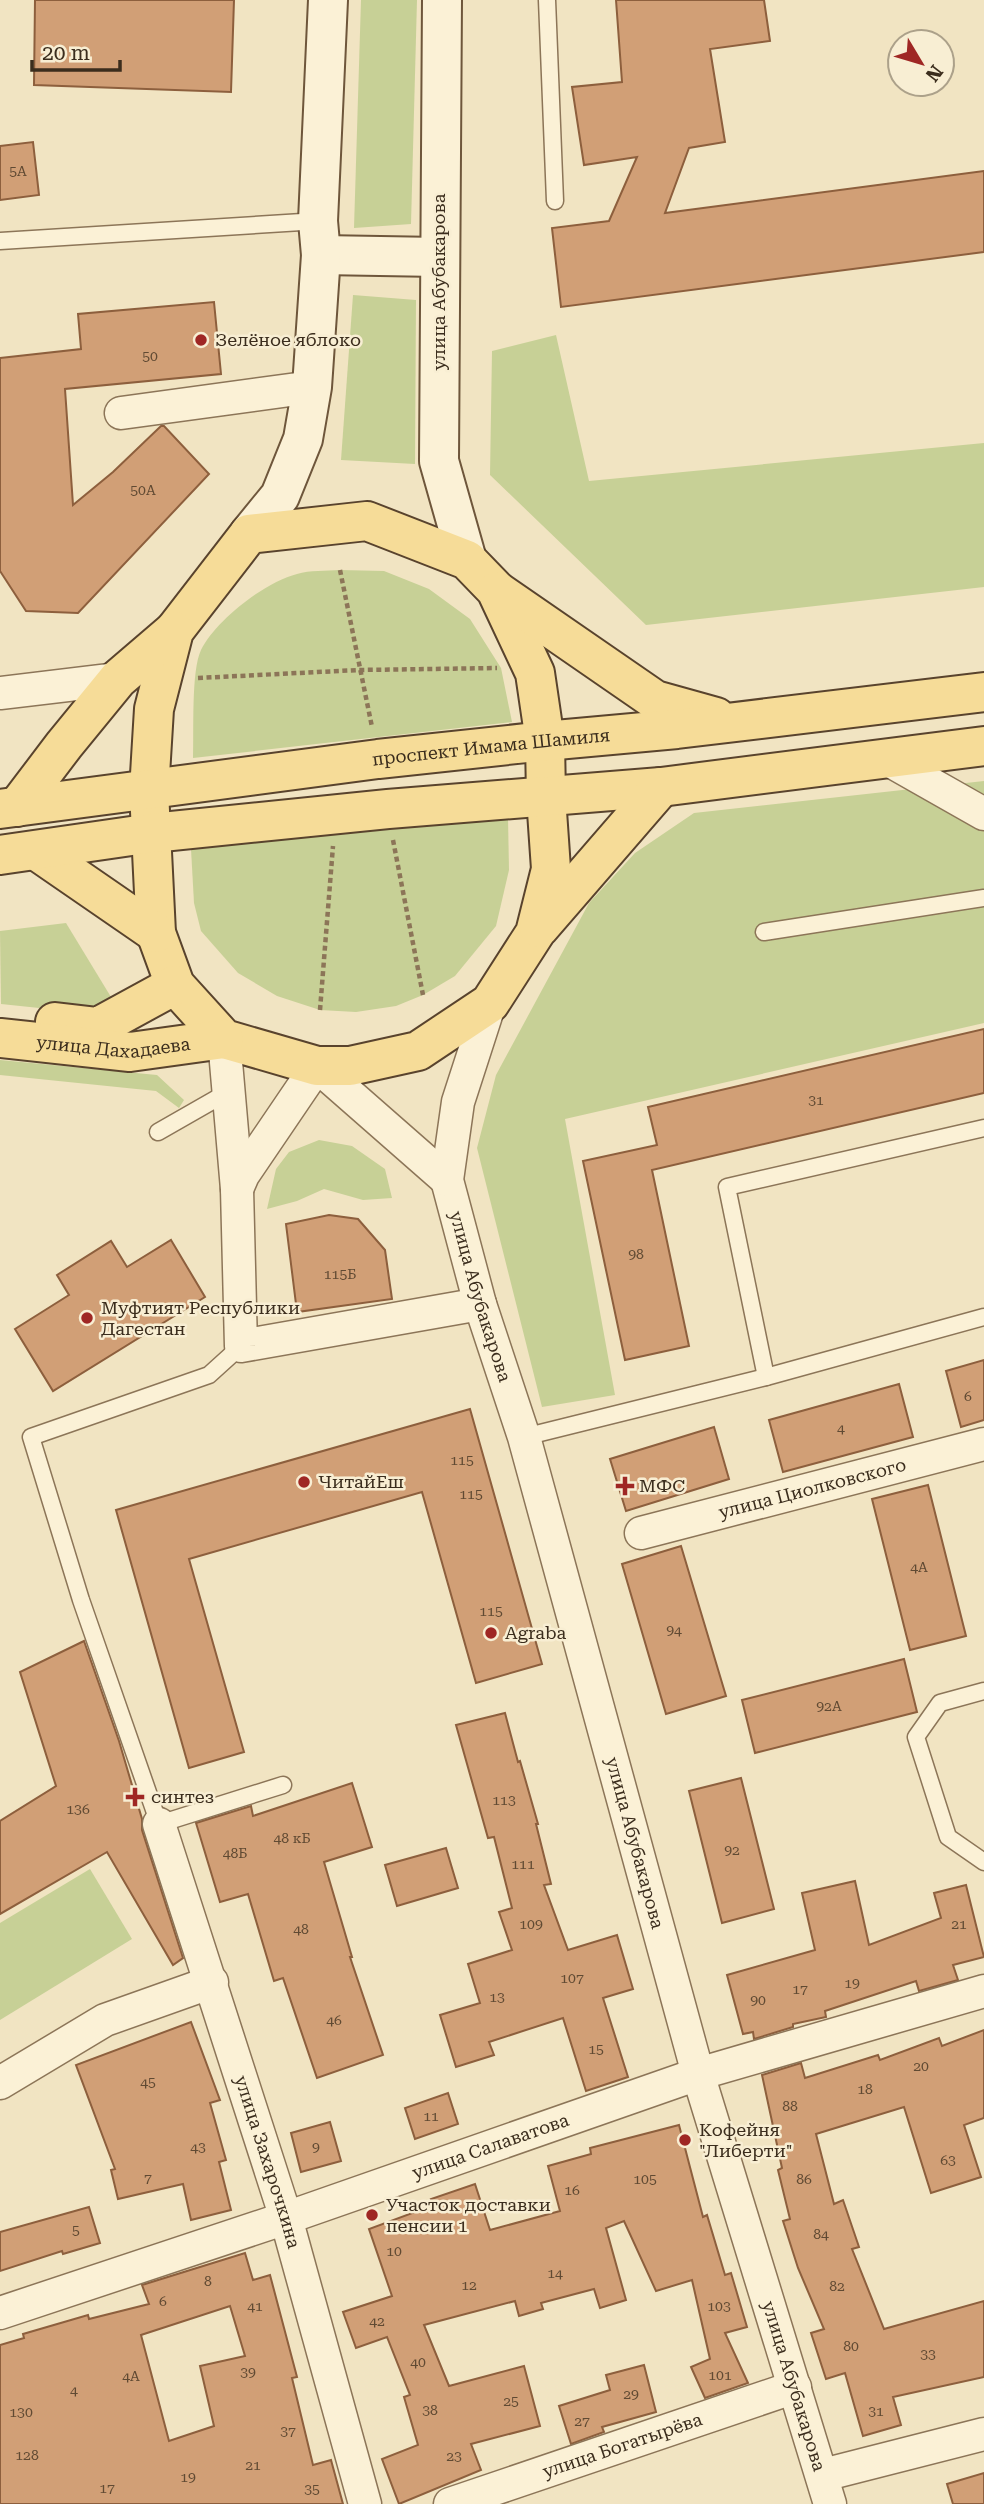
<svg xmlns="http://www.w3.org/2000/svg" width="984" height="2504" viewBox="0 0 984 2504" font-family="'Roboto Serif',serif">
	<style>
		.green { fill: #c7d096 }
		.building { fill: #d19f76; stroke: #8d5f3d; stroke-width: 2; fill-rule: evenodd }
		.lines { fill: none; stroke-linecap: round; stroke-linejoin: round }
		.service-casing { stroke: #8c7558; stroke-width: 19 }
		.minor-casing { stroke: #8c7558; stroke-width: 35 }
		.secondary-casing { stroke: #6e563b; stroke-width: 42 }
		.primary-casing { stroke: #59432d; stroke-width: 42 }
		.path { stroke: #8c7558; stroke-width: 4.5; stroke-dasharray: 5 3.5; stroke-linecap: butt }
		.service { stroke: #fbf1d6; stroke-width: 16 }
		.minor { stroke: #fbf1d6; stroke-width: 32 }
		.secondary { stroke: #fbf1d6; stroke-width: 38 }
		.primary { stroke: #f6dc98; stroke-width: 38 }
		.poi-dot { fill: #9f2724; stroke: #f8eed3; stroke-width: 2.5 }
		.labels { text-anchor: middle; stroke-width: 5; stroke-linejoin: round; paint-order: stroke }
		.number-label { font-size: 14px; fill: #604a33 }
		.street-label { font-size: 18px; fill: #3b2d1d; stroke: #f8eed3 }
		.poi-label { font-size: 18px; fill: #3b2d1d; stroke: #f8eed3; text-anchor: start }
	</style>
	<rect width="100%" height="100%" fill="#f1e4c2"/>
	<g class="green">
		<polygon points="361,0 417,0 411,224 354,228"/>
		<polygon points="353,295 416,300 415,464 341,460"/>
		<polygon points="556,335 589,481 984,443 984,587 646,625 490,475 492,351"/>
		<path d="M 340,570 L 384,571 L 429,589 L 470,619 L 501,668 L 512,722 L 193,758 C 194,732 191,671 201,650 C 216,620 265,582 297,574 C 310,570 326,571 340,570 Z"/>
		<polygon points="984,781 984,1023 565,1119 615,1395 542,1407 477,1148 496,1075 589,903 635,853 694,813"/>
		<polygon points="508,818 509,870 496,926 455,976 423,995 396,1006 356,1012 320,1010 277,996 238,973 201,931 194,903 191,849"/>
		<polygon points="66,923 114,1002 87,1013 1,1004 0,931"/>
		<polygon points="0,1060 157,1075 184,1100 179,1108 156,1091 0,1075"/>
		<polygon points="319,1140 352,1146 385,1169 392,1198 363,1200 324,1189 297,1201 267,1209 276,1169 289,1152"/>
		<polygon points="90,1869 132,1939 0,2020 0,1923"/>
	</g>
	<g class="building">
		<polygon points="35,0 234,0 231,92 34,85"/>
		<polygon points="616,0 764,0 770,41 710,49 725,142 689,148 665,213 984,171 984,252 561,307 552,228 609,221 637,157 584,165 572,87 622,82"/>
		<polygon points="33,142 39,195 0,200 0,146"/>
		<polygon points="214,302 221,374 65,389 73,505 113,472 161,426 164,426 209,474 78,613 26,611 0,571 0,358 81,349 78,314"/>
		<polygon points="984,1029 984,1093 652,1170 689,1346 625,1360 583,1161 657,1145 648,1107"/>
		<polygon points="329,1215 358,1219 385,1250 392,1299 297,1312 286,1224"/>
		<polygon points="171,1240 205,1297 53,1391 15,1329 69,1295 57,1275 111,1241 127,1267"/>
		<polygon points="984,1360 984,1420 961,1427 946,1371"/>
		<polygon points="899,1384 913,1437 783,1472 769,1420"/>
		<polygon points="470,1409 542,1664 476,1683 422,1492 189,1559 244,1752 189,1768 116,1510"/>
		<polygon points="714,1427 729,1479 626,1511 610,1459"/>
		<polygon points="928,1485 966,1636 910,1650 872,1499"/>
		<polygon points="681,1546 726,1696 666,1714 622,1564"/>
		<polygon points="84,1641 119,1741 142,1819 142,1830 183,1958 173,1965 107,1852 0,1914 0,1821 56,1786 20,1672"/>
		<polygon points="904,1659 917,1712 755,1753 742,1700"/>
		<polygon points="505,1713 518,1762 520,1761 538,1824 536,1824 551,1884 544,1885 568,1950 617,1935 633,1989 603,1998 628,2077 586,2091 563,2018 489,2042 494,2055 456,2067 440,2015 480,2003 468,1964 512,1950 499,1912 512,1908 494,1837 488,1838 456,1725"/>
		<polygon points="741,1778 774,1909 722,1923 689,1791"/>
		<polygon points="352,1783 372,1847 324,1862 352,1957 350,1957 383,2055 317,2078 283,1978 274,1981 248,1894 220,1902 196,1823 251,1806 253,1816"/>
		<polygon points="446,1848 458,1888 397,1906 385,1865"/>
		<polygon points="855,1881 869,1945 941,1918 934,1893 966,1885 984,1957 953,1965 958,1980 919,1991 916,1981 825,2011 826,2017 793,2024 793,2027 754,2039 753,2032 743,2034 727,1975 815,1950 802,1893"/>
		<polygon points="191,2022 220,2100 210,2103 226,2160 219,2162 231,2210 191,2220 183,2184 118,2199 111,2170 115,2169 76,2065"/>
		<polygon points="984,2030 984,2118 964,2125 981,2177 931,2193 904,2107 816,2134 834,2204 843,2200 859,2247 852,2249 884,2329 984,2301 984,2377 893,2397 901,2425 863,2436 845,2373 826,2379 811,2333 824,2329 798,2268 783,2221 790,2219 778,2170 782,2168 762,2075 801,2063 805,2078 878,2055 880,2060 939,2038 942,2046"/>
		<polygon points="448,2093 458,2124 415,2139 405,2108"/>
		<polygon points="330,2122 341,2161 301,2172 291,2133"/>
		<polygon points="679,2125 703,2217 707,2215 725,2275 731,2273 747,2327 725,2333 748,2383 705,2398 691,2367 710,2359 692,2280 656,2291 624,2221 606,2228 626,2300 600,2308 594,2289 541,2303 543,2309 519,2316 515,2301 424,2325 449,2386 524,2366 540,2426 471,2444 481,2470 399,2504 382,2459 418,2445 404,2397 410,2395 387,2337 356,2348 343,2312 392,2296 369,2229 434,2205 431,2199 475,2184 490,2230 560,2211 548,2166 591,2154 590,2148"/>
		<polygon points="89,2207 100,2243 63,2254 62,2251 0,2271 0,2232"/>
		<path d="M 245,2253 L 253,2280 L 270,2275 L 297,2377 L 292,2378 L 313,2465 L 331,2460 L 343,2504 L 0,2504 L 0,2345 L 24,2338 L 23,2334 L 88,2315 L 89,2319 L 149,2304 L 142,2285 ZM 230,2306 L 245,2356 L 200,2366 L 214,2426 L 169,2441 L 141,2335 Z"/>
		<polygon points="644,2365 656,2412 602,2427 604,2432 571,2444 559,2406 610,2390 606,2375"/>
		<polygon points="984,2473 984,2504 953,2504 947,2484"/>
	</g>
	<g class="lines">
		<defs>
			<g id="service">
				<polyline points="547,0 555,201"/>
				<polyline points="0,241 318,221"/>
				<polyline points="764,932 984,898"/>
				<polyline points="158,1132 228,1092"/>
				<polyline points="241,1346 209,1375 31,1437 81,1600 159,1824 283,1785"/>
				<polyline points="766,1377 727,1187 984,1128"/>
				<polyline points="524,1437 766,1377 984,1317"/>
				<polyline points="984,1691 940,1703 916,1737 948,1837 984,1862"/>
			</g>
			<g id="minor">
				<polyline points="121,413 312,387"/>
				<polyline points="0,693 118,679"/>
				<polyline points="887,759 984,814"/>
				<path id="s1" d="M 490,1003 L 458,1102 L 447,1180 L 480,1304 L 524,1437 L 698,2074 L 830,2504"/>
				<polyline points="224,1039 237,1189 241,1346 480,1304"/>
				<polyline points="237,1189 243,1175 317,1066 447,1180"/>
				<path id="s2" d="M 641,1533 L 984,1444"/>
				<path id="s3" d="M 159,1824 L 286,2218 L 365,2504"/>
				<polyline points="0,2083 105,2020 212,1982"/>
				<path id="s4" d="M 0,2313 L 286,2218 L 698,2074 L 984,1991"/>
				<polyline points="823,2475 984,2434"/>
				<path id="s5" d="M 450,2504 L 795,2387"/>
			</g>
			<g id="secondary">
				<polyline points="442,0 439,461 467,560"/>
				<polyline points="321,255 439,257"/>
				<polyline points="249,534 280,496 303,439 312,387 321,255 318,221 328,0"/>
			</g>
			<g id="primary">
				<polygon points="367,521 467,560 496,590 535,673 545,741 546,797 551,869 535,933 490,1003 418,1051 350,1066 317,1066 224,1039 175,985 156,933 149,791 154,709 174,631 249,534"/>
				<polyline points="497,591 655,700 716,717"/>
				<polyline points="17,807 64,745 118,679 174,631"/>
				<path id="s6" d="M 0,809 L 378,759 L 545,741 L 677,729 L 984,692"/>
				<polyline points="37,851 156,933"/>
				<polyline points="0,855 152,833 388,809 661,787 984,746"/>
				<polyline points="539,928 661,787"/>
				<polyline points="55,1022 98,1027 175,985"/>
				<path id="s7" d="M 0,1038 L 130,1052 L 224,1039"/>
			</g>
		</defs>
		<use href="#service" class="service-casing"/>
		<use href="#minor" class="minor-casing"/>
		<use href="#secondary" class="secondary-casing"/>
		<use href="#primary" class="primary-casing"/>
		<g class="path">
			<polyline points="340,570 372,727"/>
			<polyline points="198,678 359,670 497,668"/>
			<polyline points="393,840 423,995"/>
			<polyline points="320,1010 333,846"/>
		</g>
		<use href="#service" class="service"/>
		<use href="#minor" class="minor"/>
		<use href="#secondary" class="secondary"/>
		<use href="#primary" class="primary"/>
	</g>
	<g class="poi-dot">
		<circle cx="201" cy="340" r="7"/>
		<circle cx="87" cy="1318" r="7"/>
		<circle cx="304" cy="1482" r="7"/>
		<path d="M621.5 1475.5h7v7h7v7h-7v7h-7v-7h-7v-7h7z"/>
		<circle cx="491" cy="1633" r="7"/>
		<path d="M131.5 1786.5h7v7h7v7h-7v7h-7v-7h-7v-7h7z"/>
		<circle cx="685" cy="2140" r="7"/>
		<circle cx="372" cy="2215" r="7"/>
	</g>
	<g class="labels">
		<g class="number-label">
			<text x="18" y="176">5А</text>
			<text x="150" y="361">50</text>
			<text x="143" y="495">50А</text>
			<text x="816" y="1105">31</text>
			<text x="636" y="1259">98</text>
			<text x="340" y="1279">115Б</text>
			<text x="968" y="1401">6</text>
			<text x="841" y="1433">4</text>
			<text x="462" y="1465">115</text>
			<text x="471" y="1499">115</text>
			<text x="919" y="1572">4А</text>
			<text x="491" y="1616">115</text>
			<text x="674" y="1635">94</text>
			<text x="829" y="1711">92А</text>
			<text x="504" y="1805">113</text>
			<text x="78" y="1814">136</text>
			<text x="292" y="1843">48 кБ</text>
			<text x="732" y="1855">92</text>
			<text x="235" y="1858">48Б</text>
			<text x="523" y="1869">111</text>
			<text x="531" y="1929">109</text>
			<text x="959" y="1929">21</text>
			<text x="301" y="1934">48</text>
			<text x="572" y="1983">107</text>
			<text x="852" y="1988">19</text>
			<text x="800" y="1994">17</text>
			<text x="497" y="2002">13</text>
			<text x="758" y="2005">90</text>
			<text x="334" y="2025">46</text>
			<text x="596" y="2054">15</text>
			<text x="921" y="2071">20</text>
			<text x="148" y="2087">45</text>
			<text x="865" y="2094">18</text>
			<text x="790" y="2111">88</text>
			<text x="431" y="2121">11</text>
			<text x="198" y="2152">43</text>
			<text x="316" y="2152">9</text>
			<text x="948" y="2165">63</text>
			<text x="148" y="2183">7</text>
			<text x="645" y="2184">105</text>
			<text x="804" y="2184">86</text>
			<text x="572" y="2195">16</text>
			<text x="76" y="2235">5</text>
			<text x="821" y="2239">84</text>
			<text x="394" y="2256">10</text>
			<text x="555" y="2278">14</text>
			<text x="208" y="2286">8</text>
			<text x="469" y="2290">12</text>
			<text x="837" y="2291">82</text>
			<text x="163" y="2306">6</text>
			<text x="255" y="2311">41</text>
			<text x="719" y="2311">103</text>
			<text x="377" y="2326">42</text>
			<text x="851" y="2351">80</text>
			<text x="928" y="2359">33</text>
			<text x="418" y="2367">40</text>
			<text x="248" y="2377">39</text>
			<text x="720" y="2380">101</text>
			<text x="131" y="2381">4А</text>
			<text x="74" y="2395">4</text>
			<text x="631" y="2399">29</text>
			<text x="511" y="2406">25</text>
			<text x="430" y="2415">38</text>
			<text x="876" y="2416">31</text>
			<text x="21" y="2417">130</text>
			<text x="582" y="2426">27</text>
			<text x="288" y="2436">37</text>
			<text x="27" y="2460">128</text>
			<text x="454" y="2461">23</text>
			<text x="253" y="2470">21</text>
			<text x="188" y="2482">19</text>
			<text x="107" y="2493">17</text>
			<text x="312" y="2494">35</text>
		</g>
		<g class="street-label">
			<text transform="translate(439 282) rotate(-90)" y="6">улица Абубакарова</text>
			<text dy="6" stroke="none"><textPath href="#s6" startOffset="495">проспект Имама Шамиля</textPath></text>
			<text dy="6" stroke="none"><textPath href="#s7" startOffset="114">улица Дахадаева</textPath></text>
			<text dy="6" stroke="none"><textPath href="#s1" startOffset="304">улица Абубакарова</textPath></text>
			<text dy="6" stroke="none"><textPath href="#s2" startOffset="177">улица Циолковского</textPath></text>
			<text dy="6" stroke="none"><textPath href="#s1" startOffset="872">улица Абубакарова</textPath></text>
			<text dy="6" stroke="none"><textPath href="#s4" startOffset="518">улица Салаватова</textPath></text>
			<text dy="6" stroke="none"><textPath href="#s3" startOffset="355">улица Захарочкина</textPath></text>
			<text dy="6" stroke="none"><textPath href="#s1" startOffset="1438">улица Абубакарова</textPath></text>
			<text dy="6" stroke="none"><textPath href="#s5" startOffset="182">улица Богатырёва</textPath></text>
		</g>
		<g class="poi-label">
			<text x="215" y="346">Зелёное яблоко</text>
			<text x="101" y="1314">Муфтият Республики<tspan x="101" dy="21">Дагестан</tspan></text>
			<text x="318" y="1488">ЧитайЕш</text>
			<text x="639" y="1492">МФС</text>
			<text x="505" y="1639">Agraba</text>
			<text x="151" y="1803">синтез</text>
			<text x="699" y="2136">Кофейня<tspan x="699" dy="21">"Либерти"</tspan></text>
			<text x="386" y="2211">Участок доставки<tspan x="386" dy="21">пенсии 1</tspan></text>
		</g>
	</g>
	<g transform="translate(921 63) rotate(128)"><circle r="33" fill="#f8eed3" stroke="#aca18a" stroke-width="2"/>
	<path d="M0-5L12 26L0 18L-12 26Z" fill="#9f2724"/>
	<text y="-10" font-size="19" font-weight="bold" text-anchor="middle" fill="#3b2d1d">N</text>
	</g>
	<path d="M32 60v10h88v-10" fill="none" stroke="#3b2d1d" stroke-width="3.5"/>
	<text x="42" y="60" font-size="21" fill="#3b2d1d" stroke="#f8eed3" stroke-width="5" paint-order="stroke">20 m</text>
</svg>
